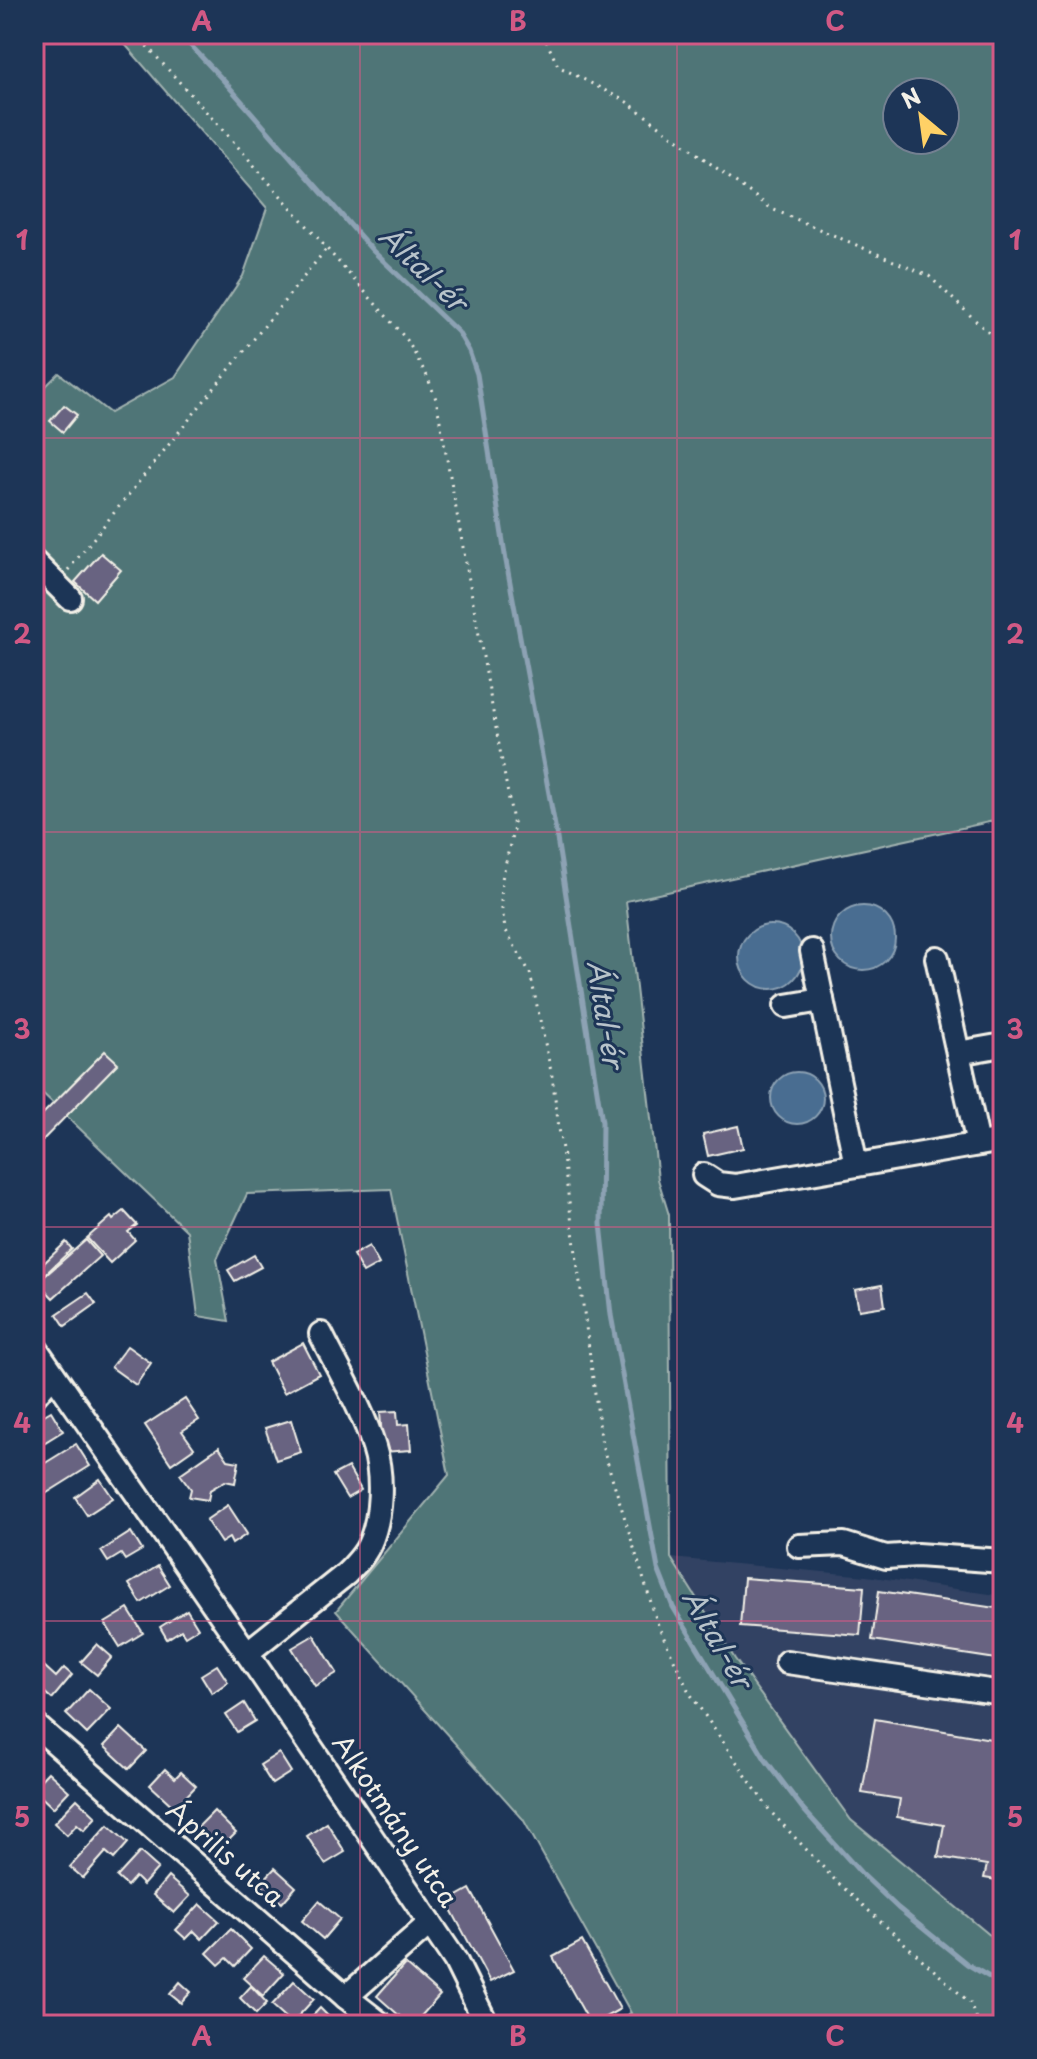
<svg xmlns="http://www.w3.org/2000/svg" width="1037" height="2059" viewBox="0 0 1037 2059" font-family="'Playpen Sans',sans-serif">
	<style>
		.built { fill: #334364 }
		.green { fill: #507577; stroke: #a2b3b0; stroke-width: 2; fill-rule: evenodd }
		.water { fill: #496d91; stroke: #8da2b4; stroke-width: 2 }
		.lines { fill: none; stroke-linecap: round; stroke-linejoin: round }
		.stream { stroke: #8da2b4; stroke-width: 5 }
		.building { fill: #676381; stroke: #f4f1e8; stroke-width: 2 }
		.minor-casing { stroke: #f4f1e8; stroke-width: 28 }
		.path { stroke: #f4f1e8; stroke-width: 3; stroke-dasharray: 2 6; stroke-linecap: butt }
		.minor { stroke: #1d3557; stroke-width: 22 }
		.grid { fill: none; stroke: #d15985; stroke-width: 2; stroke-opacity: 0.55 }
		.labels { text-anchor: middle; stroke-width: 6; stroke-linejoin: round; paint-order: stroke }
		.street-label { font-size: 26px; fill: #f4f1e8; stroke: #1d3557 }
		.water-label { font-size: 28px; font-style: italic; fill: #b8c3ca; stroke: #1d3557 }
		.neatline { fill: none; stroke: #d15985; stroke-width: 3 }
		.grid-label { font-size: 26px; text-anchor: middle; font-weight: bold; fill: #d15985 }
	</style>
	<rect width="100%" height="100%" fill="#1d3557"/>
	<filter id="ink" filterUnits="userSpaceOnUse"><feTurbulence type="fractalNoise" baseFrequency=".0125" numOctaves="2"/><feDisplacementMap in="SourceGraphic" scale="16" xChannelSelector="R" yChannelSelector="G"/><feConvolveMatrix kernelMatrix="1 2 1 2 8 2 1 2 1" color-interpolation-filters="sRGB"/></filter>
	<g filter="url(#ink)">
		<polygon class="built" points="671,1558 866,1576 1003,1596 1003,1946 851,1820 735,1659"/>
		<path class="green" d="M 116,34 L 1003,34 L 1003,819 L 626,901 L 658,1179 L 669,1215 L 671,1558 L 735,1659 L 851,1820 L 1003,1946 L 1003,2025 L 605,2025 L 631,2013 L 523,1819 L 336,1611 L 449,1475 L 391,1189 L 247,1194 L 217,1259 L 229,1321 L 198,1316 L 187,1231 L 34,1085 L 34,398 L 59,373 L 110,413 L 175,377 L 243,276 L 267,208 ZM 897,92 L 945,92 L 945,140 L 897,140 Z"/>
		<g class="water">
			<circle cx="863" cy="938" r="32"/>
			<circle cx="771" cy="957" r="32"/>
			<circle cx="797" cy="1098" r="26"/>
		</g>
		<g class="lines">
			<polyline class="stream" points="180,34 224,81 373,251 458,332 469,351 477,374 506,561 555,826 602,1122 601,1224 611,1315 658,1569 673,1607 765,1759 803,1809 861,1873 898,1908 967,1964 1003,1985"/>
		</g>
		<g class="building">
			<polygon points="64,405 77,415 63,432 50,421"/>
			<polygon points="101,553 121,570 95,600 75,582"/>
			<polygon points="105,1051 118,1063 34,1149 34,1123"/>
			<polygon points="738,1126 743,1148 708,1156 703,1134"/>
			<polygon points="124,1211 137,1225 128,1232 135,1240 110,1263 87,1238 111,1217 113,1220"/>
			<polygon points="86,1240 100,1256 53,1298 38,1282"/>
			<polygon points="66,1242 72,1249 37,1282 34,1279 34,1263 39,1258 44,1263"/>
			<polygon points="369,1246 379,1264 363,1273 353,1255"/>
			<polygon points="254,1255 261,1267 235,1281 228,1270"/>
			<polygon points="882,1285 885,1306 859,1310 855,1290"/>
			<polygon points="88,1293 96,1304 65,1326 57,1314"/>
			<polygon points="303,1343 319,1374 284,1393 268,1362"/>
			<polygon points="127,1346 151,1363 136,1385 111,1367"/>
			<polygon points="185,1399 199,1420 182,1431 194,1448 171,1464 145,1425"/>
			<polygon points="51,1411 63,1431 37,1447 34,1441 34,1421"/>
			<polygon points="397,1411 398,1425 409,1424 411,1450 383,1452 380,1412"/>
			<polygon points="291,1420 301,1452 276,1460 265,1428"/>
			<polygon points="76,1444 90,1466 39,1498 34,1491 34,1470"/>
			<polygon points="219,1447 228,1460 239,1462 235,1483 225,1481 210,1490 208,1500 189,1497 191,1489 180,1474"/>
			<polygon points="348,1467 361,1490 347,1498 333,1475"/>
			<polygon points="100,1479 113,1498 87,1515 75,1497"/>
			<polygon points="228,1505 247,1534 232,1544 229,1538 221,1543 206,1520"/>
			<polygon points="131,1532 142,1550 125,1560 121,1554 108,1562 101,1551"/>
			<polygon points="158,1566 170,1585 141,1603 129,1584"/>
			<polygon points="744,1578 864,1587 860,1635 740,1626"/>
			<polygon points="879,1591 1003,1609 1003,1660 872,1640"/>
			<polygon points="128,1609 143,1633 120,1647 105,1623"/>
			<polygon points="187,1610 198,1628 185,1636 181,1630 167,1639 160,1627"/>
			<polygon points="314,1635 337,1673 315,1686 292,1648"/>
			<polygon points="97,1644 112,1657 97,1675 81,1662"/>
			<polygon points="217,1665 228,1682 212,1693 201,1675"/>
			<polygon points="44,1666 56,1677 64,1668 72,1675 52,1699 34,1683 34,1678"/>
			<polygon points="89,1689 111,1709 87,1734 66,1714"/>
			<polygon points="244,1703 255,1721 237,1732 226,1715"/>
			<polygon points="875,1719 1003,1741 1003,1881 984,1878 987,1865 938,1857 944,1825 897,1817 900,1799 862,1793"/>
			<polygon points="121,1728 146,1751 129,1769 104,1746"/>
			<polygon points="279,1753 291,1772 272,1784 260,1765"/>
			<polygon points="165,1769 175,1778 181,1772 196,1786 175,1808 150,1785"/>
			<polygon points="48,1772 69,1791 53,1808 34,1790 34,1787"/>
			<polygon points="77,1799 96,1817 84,1830 77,1824 67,1835 54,1823"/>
			<polygon points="214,1811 236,1833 219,1850 197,1828"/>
			<polygon points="327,1823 345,1852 325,1864 307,1836"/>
			<polygon points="108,1825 128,1843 114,1859 106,1852 83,1878 70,1867"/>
			<polygon points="140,1852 158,1868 143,1885 135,1877 127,1886 117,1877"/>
			<polygon points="275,1868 296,1887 282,1903 260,1884"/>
			<polygon points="168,1877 190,1896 174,1913 153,1895"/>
			<polygon points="470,1889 514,1970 490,1982 447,1902"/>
			<polygon points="319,1901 340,1919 323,1939 302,1921"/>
			<polygon points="200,1904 219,1921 202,1939 194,1931 186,1939 176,1930"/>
			<polygon points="231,1929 251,1949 235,1966 227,1958 219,1965 207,1953"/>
			<polygon points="582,1941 620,2009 591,2025 553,1957"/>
			<polygon points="264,1956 284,1973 263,1996 243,1978"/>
			<polygon points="405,1964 440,1995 413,2025 410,2025 377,1996"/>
			<polygon points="294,1981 314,1999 292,2023 272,2005"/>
			<polygon points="180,1982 191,1992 181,2003 170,1994"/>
			<polygon points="251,1986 267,2003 256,2014 240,1998"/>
			<polygon points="320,2008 337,2025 304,2025"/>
		</g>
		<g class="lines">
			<defs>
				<g id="minor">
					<polyline points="34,562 70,598"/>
					<polyline points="812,951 856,1165"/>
					<polyline points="937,958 978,1144"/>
					<polyline points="786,1006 822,1000"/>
					<polyline points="958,1053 1003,1045"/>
					<polyline points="704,1175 718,1184 735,1186 1003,1140"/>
					<polyline points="34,1346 247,1653 430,1923 455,1960 487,2025"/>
					<polyline points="34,1396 53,1374"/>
					<polyline points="799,1546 844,1544 886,1557 917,1555 1003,1561"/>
					<path d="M 247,1653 L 346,1574 C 355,1565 364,1556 369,1545 C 382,1517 383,1475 374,1447 C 362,1408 339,1371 321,1334"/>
					<polyline points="787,1662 1003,1693"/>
					<polyline points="34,1724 346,1997 382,2025"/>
					<polyline points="346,1997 430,1923"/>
				</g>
			</defs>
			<use href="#minor" class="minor-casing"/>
			<g class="path">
				<polyline points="136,34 238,147 407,340 427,376 436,399 514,827 502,879 501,902 505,929 530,973 552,1076 602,1445 658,1625 689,1692 770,1811 835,1880 970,2003 978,2025"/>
				<polyline points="543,34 558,66 627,102 772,209 929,276 996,340 1003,344"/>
				<polyline points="68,570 327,248"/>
				<polyline points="709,2025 734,2023 749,2025"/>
			</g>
			<use href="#minor" class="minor"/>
		</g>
	</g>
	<path class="grid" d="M 360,34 L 360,2025M 677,34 L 677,2025M 34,438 L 1003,438M 34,832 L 1003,832M 34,1227 L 1003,1227M 34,1621 L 1003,1621"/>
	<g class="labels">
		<g class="street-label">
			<text transform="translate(395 1821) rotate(56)" y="9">Alkotmány utca</text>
			<text transform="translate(225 1854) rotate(41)" y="9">Április utca</text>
		</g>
		<g class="water-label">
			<text transform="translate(423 269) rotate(44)" y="10">Által-ér</text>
			<text transform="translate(605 1014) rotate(81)" y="10">Által-ér</text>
			<text transform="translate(717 1639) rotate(60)" y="10">Által-ér</text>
		</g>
	</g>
	<rect width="1037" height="2059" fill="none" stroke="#1d3557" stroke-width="88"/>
	<g transform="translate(921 116) rotate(331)"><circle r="38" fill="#1d3557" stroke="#738091" stroke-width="2"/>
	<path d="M0-6L14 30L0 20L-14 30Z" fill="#ffd166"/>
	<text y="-12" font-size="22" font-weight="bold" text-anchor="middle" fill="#f4f1e8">N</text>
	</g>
	<rect x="44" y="44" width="949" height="1971" class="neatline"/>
	<g class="grid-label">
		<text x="202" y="31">A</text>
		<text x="518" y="31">B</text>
		<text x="835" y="31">C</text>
		<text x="22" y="250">1</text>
		<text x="1015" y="250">1</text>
		<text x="22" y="644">2</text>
		<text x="1015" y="644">2</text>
		<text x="22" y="1039">3</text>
		<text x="1015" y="1039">3</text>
		<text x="22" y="1433">4</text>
		<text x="1015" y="1433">4</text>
		<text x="22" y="1827">5</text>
		<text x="1015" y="1827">5</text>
		<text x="202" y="2046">A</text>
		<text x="518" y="2046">B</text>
		<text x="835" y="2046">C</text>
	</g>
</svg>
